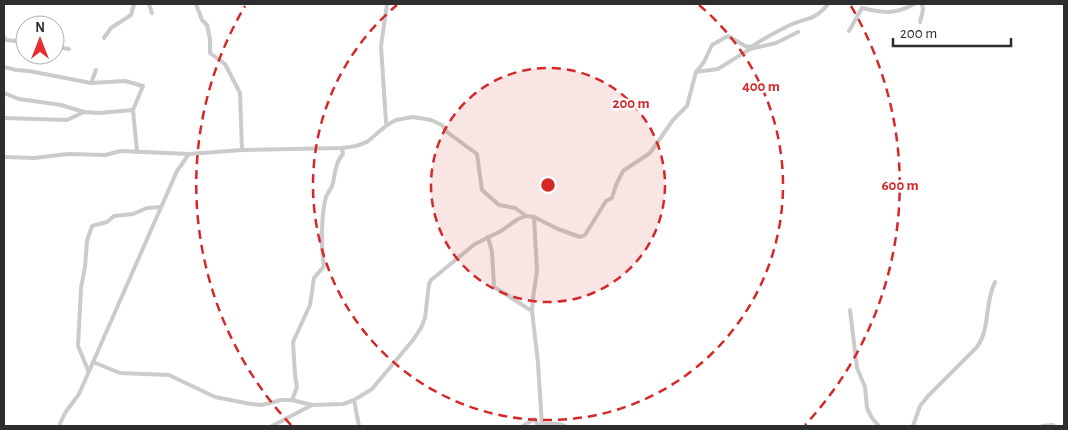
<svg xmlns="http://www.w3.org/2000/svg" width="1068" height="430" viewBox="0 0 1068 430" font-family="'Alegreya Sans',sans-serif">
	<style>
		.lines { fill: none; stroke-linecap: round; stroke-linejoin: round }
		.minor { stroke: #cbcbcb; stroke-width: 4 }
		.ring { fill: none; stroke: #d62828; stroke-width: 2.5; stroke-dasharray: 9 6 }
		.centre { fill: #d62828; stroke: #fff; stroke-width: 2.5 }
		.ring-label { font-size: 15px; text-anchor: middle; font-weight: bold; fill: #d62828; stroke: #fff; stroke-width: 5; stroke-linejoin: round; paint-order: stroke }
	</style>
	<rect width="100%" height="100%" fill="#fff"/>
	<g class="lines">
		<g class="minor">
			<polyline points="149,4 152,13"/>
			<polyline points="196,4 202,20 207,25 210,39 210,53 225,64 240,93 242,150"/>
			<polyline points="920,22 923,10 922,4"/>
			<path d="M 849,31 L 862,8 C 883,13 895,15 914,4"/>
			<polyline points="4,37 6,40 25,42"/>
			<polyline points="104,38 111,28 131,15 134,4"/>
			<polyline points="55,47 69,49"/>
			<polyline points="4,67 16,70 29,71 91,83 125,81 143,86 133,110 137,152"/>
			<polyline points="696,72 718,69 750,49 776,43 798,32"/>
			<polyline points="91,83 96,70"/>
			<polyline points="4,93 19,99 61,105 84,112"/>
			<polyline points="4,118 67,120 84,112 99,113 133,110"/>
			<polyline points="387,125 386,122 381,46 387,4"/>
			<polyline points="4,157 34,158 68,154 105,155 121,151 189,154"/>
			<polyline points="534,217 537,271 533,298 532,311 538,363 542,426"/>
			<polyline points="488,237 492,252 494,287 532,311"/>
			<polyline points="850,310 857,368 865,387 867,408 872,418 879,426"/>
			<polyline points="93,362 120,373 169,375 215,397 251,404 262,405 281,400 292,400 312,405 343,404 354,400 372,389 413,340 421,328 425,318 429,284 431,280 475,244 501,231 518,219 526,216"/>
			<polyline points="88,370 78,346 81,288 85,267 87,241 92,226 107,222 114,216 133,214 147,208 161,207"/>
			<path d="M 292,400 L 297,387 L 295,375 L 293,342 L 310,305 L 314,278 L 324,266 C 321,249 321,214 326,197 C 328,192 332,188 333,183 C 335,173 336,161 343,154 L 342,148"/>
			<polyline points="354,400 359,426"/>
			<polyline points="542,424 560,424 565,426"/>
			<path d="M 59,426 L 65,413 L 79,394 L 177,171 L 189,154 L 242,150 L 342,148 L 356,146 L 367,142 L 387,125 L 396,120 L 413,117 L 431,120 L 442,125 L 447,132 L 477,154 L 482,190 L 499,205 L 515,208 L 526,216 L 534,217 L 558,229 L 580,237 L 585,235 L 606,201 L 612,198 L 616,185 L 623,171 L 650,153 L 673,120 L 687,106 L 696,72 L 704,62 L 712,45 L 728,36 L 747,47 L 753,46 C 764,38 776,32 788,26 C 806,17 814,22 828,4"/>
			<polyline points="272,426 312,405"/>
			<polyline points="523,426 534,419 539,426"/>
			<path d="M 913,426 L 920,406 L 929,395 L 977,347 C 991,327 984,304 995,282"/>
			<polyline points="1042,426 1053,425 1054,426"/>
		</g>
	</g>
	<circle cx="548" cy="185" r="117" fill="#d62828" fill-opacity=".12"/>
	<g class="ring">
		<circle cx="548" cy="185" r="117"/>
		<path d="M699 5A235 235 0 1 1 397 5"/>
		<path d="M291 425A352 352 0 0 1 245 6M851 6A352 352 0 0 1 805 425"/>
	</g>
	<circle cx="548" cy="185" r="8" class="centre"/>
	<g class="ring-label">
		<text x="761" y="91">400 m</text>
		<text x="631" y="108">200 m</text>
		<text x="900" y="190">600 m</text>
	</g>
	<rect width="1068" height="430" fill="none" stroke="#2e2e2e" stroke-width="10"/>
	<g transform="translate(40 40)"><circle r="24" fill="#ffffff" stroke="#ababab"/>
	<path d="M0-4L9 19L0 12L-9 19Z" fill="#e82d2e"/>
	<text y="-8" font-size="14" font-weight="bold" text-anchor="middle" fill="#2e2e2e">N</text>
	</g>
	<path d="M893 38v8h118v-8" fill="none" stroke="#2e2e2e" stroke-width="2.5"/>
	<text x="900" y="38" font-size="15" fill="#2e2e2e" stroke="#ffffff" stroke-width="4" paint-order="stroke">200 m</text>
</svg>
